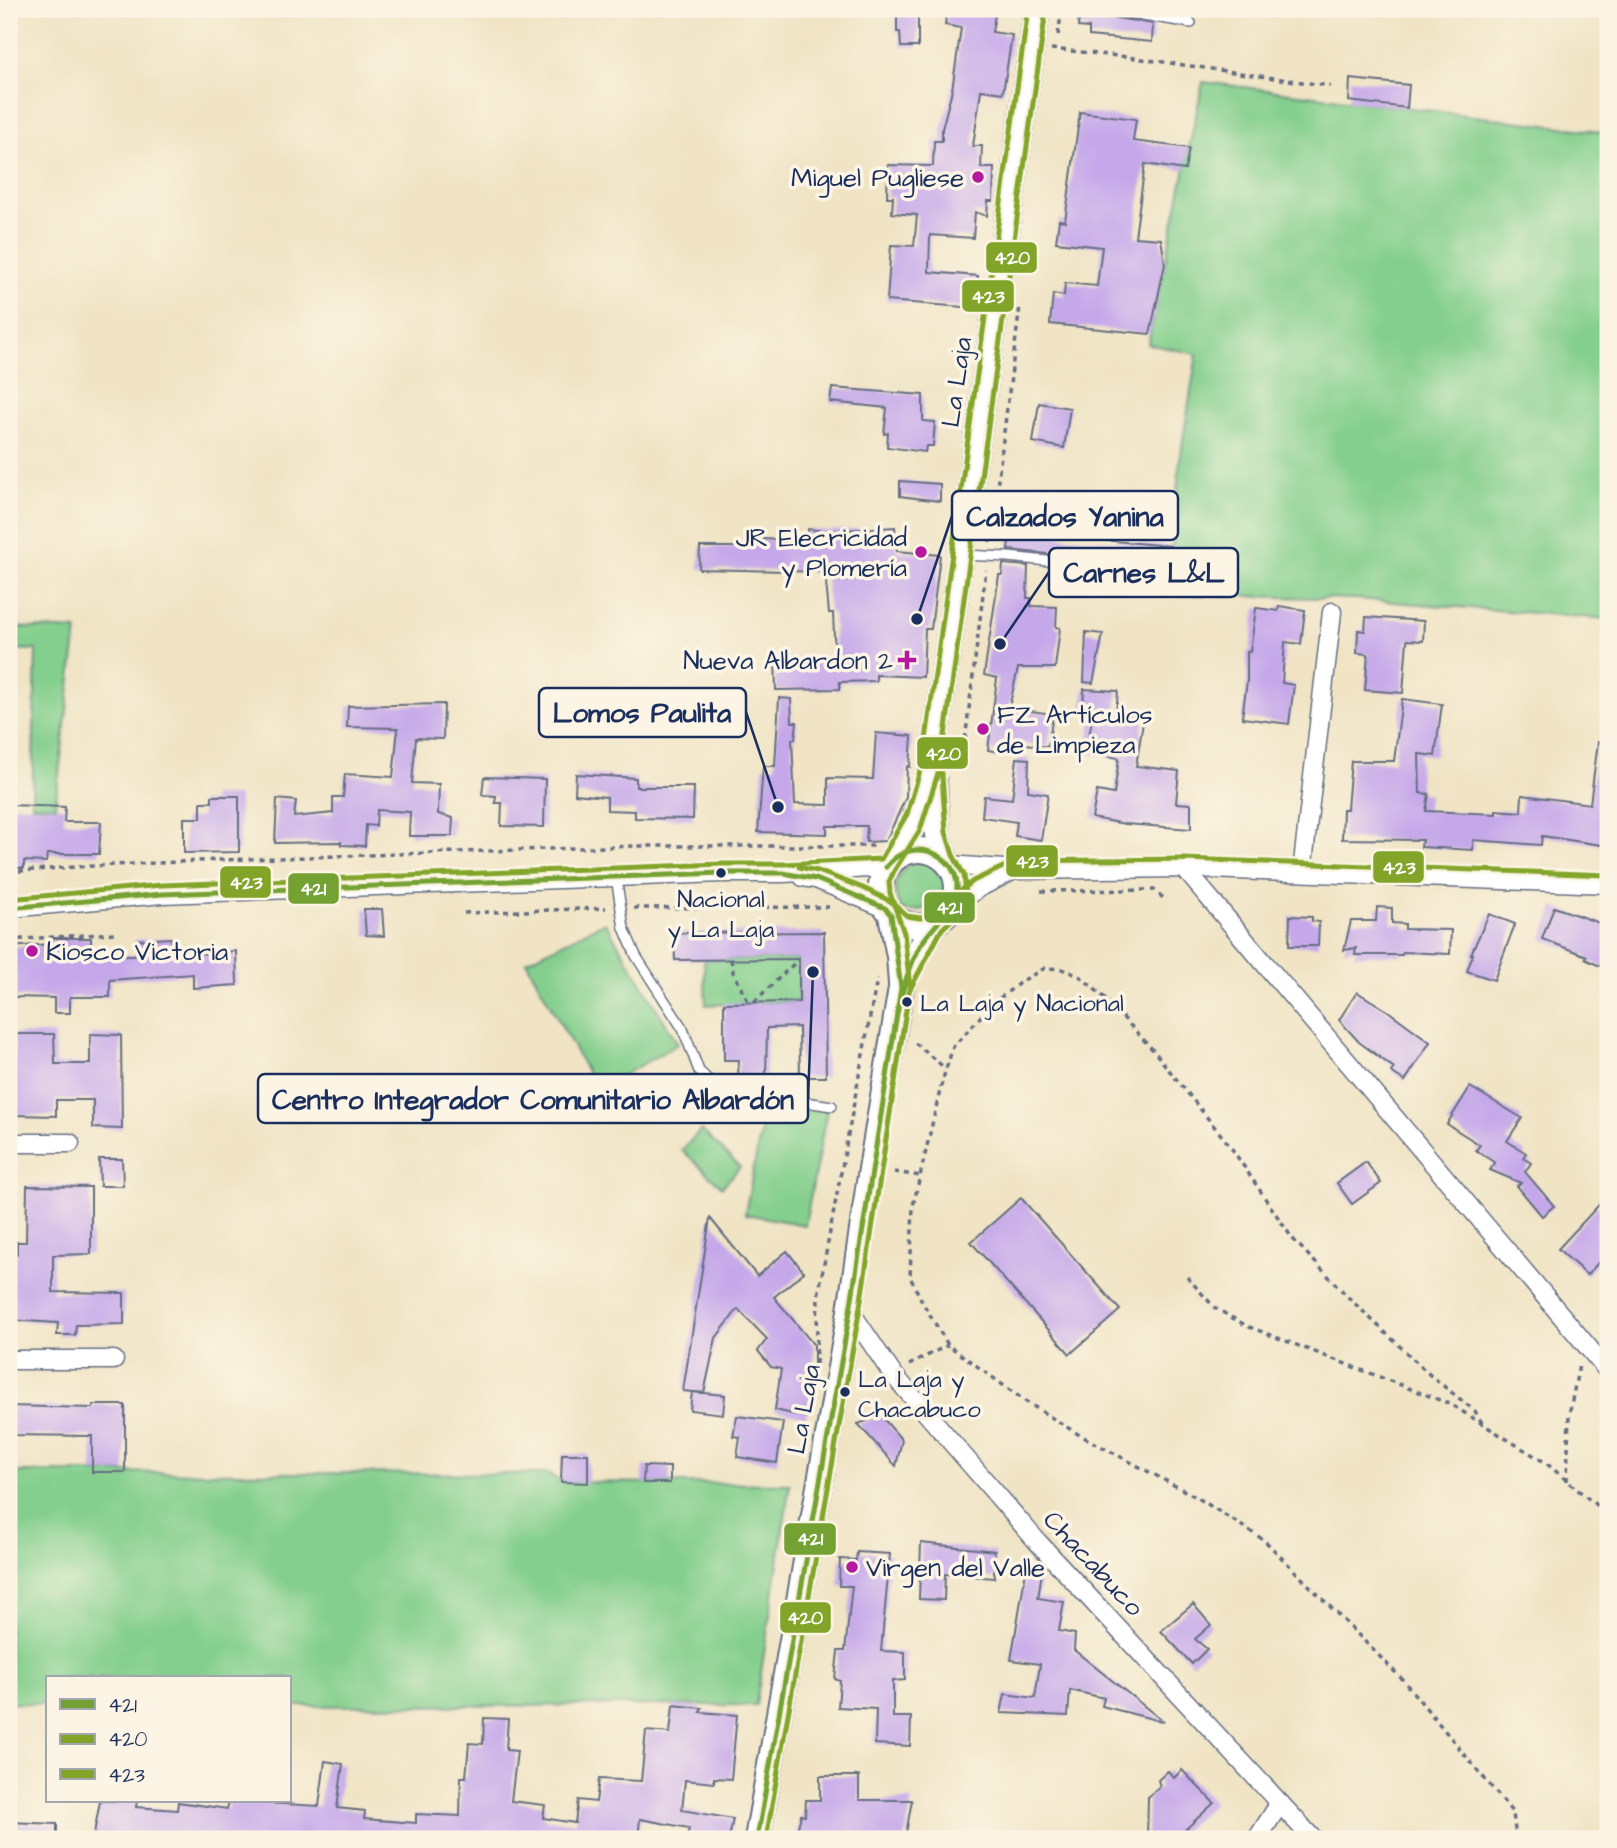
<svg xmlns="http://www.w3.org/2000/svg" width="1617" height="1848" viewBox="0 0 1617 1848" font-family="'Architects Daughter',sans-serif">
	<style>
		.green { fill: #84cf8d; stroke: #507f76; stroke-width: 2 }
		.building { fill: #c5a8ea }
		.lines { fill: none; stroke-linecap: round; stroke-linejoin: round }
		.service-casing { stroke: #666e82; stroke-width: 12 }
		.minor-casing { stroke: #666e82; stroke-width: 21 }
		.secondary-casing { stroke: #666e82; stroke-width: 28 }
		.path { stroke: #666e82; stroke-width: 3.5; stroke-dasharray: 5 5; stroke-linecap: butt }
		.service { stroke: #fff; stroke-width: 9 }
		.minor { stroke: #fff; stroke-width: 18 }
		.secondary { stroke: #fff; stroke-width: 24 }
		.bus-1-casing { stroke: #fcf5e5; stroke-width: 10 }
		.bus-2-casing { stroke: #fcf5e5; stroke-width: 10 }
		.bus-3-casing { stroke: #fcf5e5; stroke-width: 10 }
		.bus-1 { stroke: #74a232; stroke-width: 5 }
		.bus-2 { stroke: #82a529; stroke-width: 5 }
		.bus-3 { stroke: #82a529; stroke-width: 5 }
		.poi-dot { fill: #b5179e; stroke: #fcf5e5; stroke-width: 2.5 }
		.bus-dot { fill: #1b2f5e; stroke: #fcf5e5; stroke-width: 2.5 }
		.labels { text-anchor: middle; stroke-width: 7; stroke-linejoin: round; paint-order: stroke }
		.bus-label { font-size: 24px; fill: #1b2f5e; stroke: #fcf5e5; text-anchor: start }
		.poi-label { font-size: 26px; fill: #1b2f5e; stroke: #fcf5e5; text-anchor: end }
		.street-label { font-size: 26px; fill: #1b2f5e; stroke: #fcf5e5 }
		.leader { fill: none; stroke: #1b2f5e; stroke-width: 2.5 }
		.callout-dot { fill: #1b2f5e; stroke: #fcf5e5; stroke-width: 2.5 }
		.callout { fill: #fcf5e5; stroke: #1b2f5e; stroke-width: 2.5 }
		.callout-label { font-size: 28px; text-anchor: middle; font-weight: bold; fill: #1b2f5e }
		.line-badge { stroke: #fcf5e5; stroke-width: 2.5 }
		.badge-label { font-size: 19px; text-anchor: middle; font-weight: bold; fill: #fff }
	</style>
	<rect width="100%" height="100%" fill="#fcf5e5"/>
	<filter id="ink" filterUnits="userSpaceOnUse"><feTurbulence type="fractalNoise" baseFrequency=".0143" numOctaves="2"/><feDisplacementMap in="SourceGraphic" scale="14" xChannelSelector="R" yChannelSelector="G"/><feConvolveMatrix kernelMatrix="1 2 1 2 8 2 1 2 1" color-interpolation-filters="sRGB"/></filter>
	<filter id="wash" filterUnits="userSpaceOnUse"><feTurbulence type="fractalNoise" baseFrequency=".00686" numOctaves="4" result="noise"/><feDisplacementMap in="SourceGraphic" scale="28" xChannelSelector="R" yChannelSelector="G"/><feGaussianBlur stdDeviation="1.57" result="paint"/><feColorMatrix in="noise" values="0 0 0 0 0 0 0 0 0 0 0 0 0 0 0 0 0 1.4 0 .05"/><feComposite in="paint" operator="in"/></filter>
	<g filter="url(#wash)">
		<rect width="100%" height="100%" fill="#f0e4c5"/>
		<g class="green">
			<polygon points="1203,82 1608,133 1608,619 1356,599 1168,594 1180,459 1197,354 1148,344"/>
			<polygon points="9,627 77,630 55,806 32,805 36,650 9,649"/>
			<path d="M 930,856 L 947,869 C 951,897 929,915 902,910 C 886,882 901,863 930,856 Z"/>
			<polygon points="605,922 678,1044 597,1090 526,961"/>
			<polygon points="799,959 799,1001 706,1005 704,960"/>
			<polygon points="767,1098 827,1110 805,1225 745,1214"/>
			<polygon points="701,1130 740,1167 722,1187 682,1150"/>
			<polygon points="9,1472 548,1474 562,1482 790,1484 756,1705 289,1706 289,1678 47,1678 47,1704 9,1703"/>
		</g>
		<g id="blocks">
			<g class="building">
				<polygon points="947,9 996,9 992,32 1012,35 1003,93 981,90 973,146 982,146 981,168 994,168 993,201 988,201 987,216 975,212 973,238 930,235 929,272 978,276 976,308 887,301 891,245 914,246 917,215 892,213 893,197 887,197 888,165 933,166 934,141 942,141 942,129 952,90 961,28 945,25"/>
				<polygon points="1080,9 1099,9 1105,16 1153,24 1152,42 1089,36 1089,28 1078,27"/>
				<polygon points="897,14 918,14 918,47 901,47 900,32 897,32"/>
				<polygon points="1350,79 1409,85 1407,108 1349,101"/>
				<polygon points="1080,112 1136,119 1133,141 1189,148 1185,170 1145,164 1135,237 1161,239 1165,264 1150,334 1050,324 1053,294 1064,296 1065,283 1097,286 1102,247 1056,242 1059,220 1065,221"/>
				<polygon points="832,388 923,395 923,421 935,422 933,446 926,446 925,452 887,447 888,433 884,434 887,408 830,402"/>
				<polygon points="1039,403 1070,408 1064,448 1033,442"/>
				<polygon points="900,481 940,484 940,501 900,496"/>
				<polygon points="895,527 897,551 940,555 931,629 925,629 923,677 876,675 876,681 840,682 840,689 776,690 775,658 835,658 833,613 829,613 825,572 699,569 700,547 749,547 749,539 808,540 808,529 825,531"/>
				<polygon points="1010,532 1170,546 1168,594 1124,589 1127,565 1118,561 1008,550"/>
				<polygon points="1003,564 1028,566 1027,598 1031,598 1031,606 1057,607 1056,627 1060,628 1055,668 1018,668 1009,708 1053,714 1048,747 1002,741 1000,752 988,750 997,678 984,675 999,575 1002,575"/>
				<polygon points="1279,606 1305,610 1301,644 1285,642 1282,683 1294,685 1289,724 1242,718 1247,681 1247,651 1250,652 1256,608 1278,611"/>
				<polygon points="1366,617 1424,621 1423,641 1407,640 1403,693 1365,690 1368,654 1357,653 1358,630 1365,631"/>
				<polygon points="1086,632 1103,634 1093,683 1084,682"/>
				<polygon points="1084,689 1118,691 1116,713 1144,716 1136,766 1179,771 1176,803 1191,804 1191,829 1125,824 1092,818 1097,791 1114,794 1119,758 1087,753 1093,710 1083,709"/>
				<polygon points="779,698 791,699 792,722 797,722 795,739 792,739 795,804 828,805 828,778 873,779 876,733 912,736 910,767 907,766 906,797 886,841 866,842 867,826 827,826 827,834 758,832 763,766 775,766"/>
				<polygon points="1402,699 1442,704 1435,756 1419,754 1420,793 1429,794 1426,811 1496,814 1496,810 1521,812 1522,795 1590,804 1598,742 1608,742 1608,846 1542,836 1541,845 1473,840 1473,850 1421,847 1422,840 1342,839 1343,809 1347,809 1351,761 1394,761"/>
				<polygon points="444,704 443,739 416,738 412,783 439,784 438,814 453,818 452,836 409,836 410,812 377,810 376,826 366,825 365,846 341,845 341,842 275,843 277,799 296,801 294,817 333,813 333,797 343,797 345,774 393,777 398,728 347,727 348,706"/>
				<polygon points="1017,758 1029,759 1028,791 1048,794 1041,840 1015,836 1017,822 982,817 984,796 1012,799"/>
				<polygon points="576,774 636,778 636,787 694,787 693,819 635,818 635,811 607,810 607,797 575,794"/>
				<polygon points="484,777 545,779 544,827 501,826 502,803 495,803 496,796 482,795"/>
				<polygon points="212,796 239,796 239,852 184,853 184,818 201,818 201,802 212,802"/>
				<polygon points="9,805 65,807 64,822 101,822 99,854 47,854 46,862 24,861 24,868 9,868"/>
				<polygon points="1377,907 1392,908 1392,923 1405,924 1405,929 1451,930 1450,954 1403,952 1402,955 1355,955 1356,948 1344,950 1351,921 1376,921"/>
				<polygon points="1554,907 1608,926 1608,970 1585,959 1587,956 1542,939"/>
				<polygon points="364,909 382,909 384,936 366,935"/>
				<polygon points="1489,914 1515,924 1494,980 1467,971 1473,954 1471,954"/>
				<polygon points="1290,916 1312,917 1312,921 1319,922 1318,946 1289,946"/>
				<polygon points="824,932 826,1077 800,1077 799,1027 767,1028 766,1077 738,1076 739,1060 724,1060 724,1003 799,1002 799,959 675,960 674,933"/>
				<polygon points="53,938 91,938 91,955 136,955 135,940 171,938 172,956 236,951 237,985 193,988 193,974 110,980 110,997 70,997 70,1013 54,1013 54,998 14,997 14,992 9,991 9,947 53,944"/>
				<polygon points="1357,992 1388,1011 1430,1042 1405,1081 1391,1072 1394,1068 1359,1042 1339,1020"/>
				<polygon points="14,1034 54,1034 55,1064 90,1064 90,1034 121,1035 122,1129 93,1128 93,1100 56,1100 56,1116 14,1115"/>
				<polygon points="1470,1087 1522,1118 1507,1141 1526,1153 1523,1158 1531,1163 1525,1172 1554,1206 1542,1216 1517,1186 1521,1183 1490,1170 1495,1163 1476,1150 1480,1145 1447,1124"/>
				<polygon points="99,1159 122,1159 123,1186 100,1186"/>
				<polygon points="1366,1162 1381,1183 1352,1204 1337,1183"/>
				<polygon points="27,1186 91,1187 91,1254 53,1255 53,1292 124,1293 124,1324 76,1325 75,1335 57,1335 58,1323 9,1320 9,1254 17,1254 17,1242 26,1242"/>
				<polygon points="1608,1195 1608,1252 1587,1275 1558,1249"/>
				<polygon points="1021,1198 1120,1310 1070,1354 971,1242"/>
				<polygon points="710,1218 757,1276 787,1251 804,1272 774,1297 814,1345 814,1378 806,1417 775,1410 781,1369 771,1367 758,1351 767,1339 738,1309 716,1338 704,1393 683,1391"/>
				<polygon points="692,1392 725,1395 723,1414 690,1410"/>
				<polygon points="93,1405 125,1405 125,1472 92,1472 92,1436 9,1435 9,1406 93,1408"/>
				<polygon points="737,1416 783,1422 777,1463 737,1457 740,1437 733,1436"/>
				<polygon points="881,1416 902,1440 896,1466 858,1424"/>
				<polygon points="562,1454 588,1454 588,1483 561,1482"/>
				<polygon points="644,1466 670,1467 670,1483 643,1483"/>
				<polygon points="921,1543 995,1551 994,1578 945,1574 944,1600 919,1599"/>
				<polygon points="857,1552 890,1554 881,1651 905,1652 905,1680 893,1681 893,1717 911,1717 910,1746 875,1744 876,1709 838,1707 840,1681 835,1679 838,1651 845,1651 852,1586 839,1586 840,1559 856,1560"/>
				<polygon points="1026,1570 1042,1572 1038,1598 1064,1602 1059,1631 1075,1634 1074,1650 1164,1722 1102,1706 1104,1698 1070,1690 1068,1716 1001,1713 1005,1694 1035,1698 1040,1664 1011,1660"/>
				<polygon points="1193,1604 1211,1625 1195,1639 1207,1649 1192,1664 1161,1631"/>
				<polygon points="673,1705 702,1708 700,1712 737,1715 731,1779 714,1778 714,1783 685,1780 682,1810 733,1819 729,1839 694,1839 695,1837 687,1836 689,1828 640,1819 638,1839 93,1839 100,1801 137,1801 136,1807 177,1810 178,1802 227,1809 229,1801 319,1806 325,1761 343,1764 337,1808 365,1811 364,1819 416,1823 416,1814 460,1816 461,1777 466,1777 469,1743 483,1744 484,1718 508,1719 506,1750 517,1751 511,1801 545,1805 543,1818 575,1823 578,1800 596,1802 599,1779 641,1781 646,1731 670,1733"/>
				<polygon points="1182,1770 1214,1803 1175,1839 1147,1839 1148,1797 1160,1787 1158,1780 1168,1771 1174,1778"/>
				<polygon points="820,1776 859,1776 859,1800 912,1800 905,1839 795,1839 801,1815 805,1816 806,1800 820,1800"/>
				<polygon points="9,1822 57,1824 57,1839 9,1839"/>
			</g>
		</g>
	</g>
	<g filter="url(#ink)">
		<use href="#blocks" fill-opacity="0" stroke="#666e82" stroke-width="2"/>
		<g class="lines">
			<defs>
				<g id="service">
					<polyline points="1106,9 1191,23"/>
					<polyline points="962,555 1008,557 1117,568"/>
					<polyline points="616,877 624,928 636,956 683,1029 699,1071 716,1087 726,1090 832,1106"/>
				</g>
				<g id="minor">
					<polyline points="950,865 1016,870 1184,868 1608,884"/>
					<polyline points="1184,868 1608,1371"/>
					<polyline points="1302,872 1332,612"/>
					<polyline points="803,877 816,879 885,908"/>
					<polyline points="9,908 162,894 722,873 783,873 886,867"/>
					<polyline points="952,908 978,888 1012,871"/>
					<polyline points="9,1143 70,1143"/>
					<polyline points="850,1311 891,1372 1035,1539 1313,1839"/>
					<polyline points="9,1360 114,1360"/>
					<polyline points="1257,1839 1280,1803"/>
				</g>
				<g id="secondary">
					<polyline points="934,781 937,834 945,859"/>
					<circle cx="919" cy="888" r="38"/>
					<path d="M 891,860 C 912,830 923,799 932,763 L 1037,9"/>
					<polyline points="891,915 899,956 901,984"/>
					<polyline points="757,1839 850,1311 871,1169 901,988 910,967 935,923"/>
				</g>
			</defs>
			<use href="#service" class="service-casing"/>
			<use href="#minor" class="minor-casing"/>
			<use href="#secondary" class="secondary-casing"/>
			<g class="path">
				<polyline points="1058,35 1062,9"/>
				<polyline points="1051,49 1128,57 1330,86"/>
				<polyline points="990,542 1020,306"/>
				<polyline points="964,749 986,570"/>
				<polyline points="9,872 74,867 218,860 637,846 874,846"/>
				<polyline points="1041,891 1155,890 1166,901"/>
				<polyline points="634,908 830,907"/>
				<polyline points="464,913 606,908"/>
				<polyline points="9,940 115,933"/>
				<polyline points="731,959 733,972 749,1003"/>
				<polyline points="754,1002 799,959"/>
				<polyline points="915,1043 946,1069"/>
				<polyline points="894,1172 920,1176"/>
				<polyline points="1187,1277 1215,1308 1247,1326 1450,1404 1546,1463 1608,1515"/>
				<polyline points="816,1364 818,1296 877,979"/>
				<polyline points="909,1365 948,1345"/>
				<polyline points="1482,1423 1475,1411 1431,1376 1349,1298 1292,1238 1230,1146 1153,1050 1106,999 1081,977 1062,969 1045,968 1022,981 992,1004 953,1047 942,1082 913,1206 910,1277 924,1305 948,1345 1025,1401 1078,1434 1198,1498 1264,1540 1402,1679 1513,1813 1516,1839"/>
				<polyline points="1567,1481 1569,1415 1579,1365"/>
			</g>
			<use href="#service" class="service"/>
			<use href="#minor" class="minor"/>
			<use href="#secondary" class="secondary"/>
			<defs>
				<g id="bus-1">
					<path d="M 886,867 C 894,857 905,850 918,850 C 931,850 944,857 951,867 C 972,899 934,921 920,946 C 909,967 902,990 897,1013"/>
					<polyline points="9,908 162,894 722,873 783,873 816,879 885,908 891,915 901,988 850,1311 757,1839"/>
				</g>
				<g id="bus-2">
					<polyline points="910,988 904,933 890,893 889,882 894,871 920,830 941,764 1046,10"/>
					<polyline points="766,1839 859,1313 909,991 942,929 959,913 966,895 964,875 953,855 946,832 941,762"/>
				</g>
				<g id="bus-3">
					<polyline points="799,867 818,871 863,888 890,901 907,916 920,918 931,915 973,881 1016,861 1184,859 1608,875"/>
					<polyline points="9,899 162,885 722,864 783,864 881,859 907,814 923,761 1028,9"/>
				</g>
			</defs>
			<use href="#bus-1" class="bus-1-casing"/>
			<use href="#bus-2" class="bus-2-casing"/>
			<use href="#bus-3" class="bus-3-casing"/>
			<use href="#bus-1" class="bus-1"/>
			<use href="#bus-2" class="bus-2"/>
			<use href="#bus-3" class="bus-3"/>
		</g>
	</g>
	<g class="poi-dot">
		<circle cx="978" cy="177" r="7"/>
		<circle cx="921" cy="552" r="7"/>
		<path d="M903.5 649.5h7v7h7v7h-7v7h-7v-7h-7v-7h7z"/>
		<circle cx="983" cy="729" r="7"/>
		<circle cx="32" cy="951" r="7"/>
		<circle cx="852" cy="1567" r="7"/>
	</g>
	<g class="bus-dot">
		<circle cx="721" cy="873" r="6"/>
		<circle cx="907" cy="1002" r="6"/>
		<circle cx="845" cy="1392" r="6"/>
	</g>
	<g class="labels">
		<g class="bus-label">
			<text x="721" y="907" text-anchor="middle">Nacional<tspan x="721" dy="30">y La Laja</tspan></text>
			<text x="920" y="1011">La Laja y Nacional</text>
			<text x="858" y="1387">La Laja y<tspan x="858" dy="30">Chacabuco</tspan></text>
		</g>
		<g class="poi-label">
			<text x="964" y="186">Miguel Pugliese</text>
			<text x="907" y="546">JR Elecricidad<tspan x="907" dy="30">y Plomería</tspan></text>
			<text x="893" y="669">Nueva Albardon 2</text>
			<text x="997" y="723" text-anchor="start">FZ Artículos<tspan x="997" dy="30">de Limpieza</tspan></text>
			<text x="46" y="960" text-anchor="start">Kiosco Victoria</text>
			<text x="866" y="1576" text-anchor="start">Virgen del Valle</text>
		</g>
		<g class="street-label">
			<text transform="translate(956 382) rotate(-82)" y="9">La Laja</text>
			<text transform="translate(803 1409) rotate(-80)" y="9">La Laja</text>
			<text transform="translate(1094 1563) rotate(47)" y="9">Chacabuco</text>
		</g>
	</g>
	<path class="leader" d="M917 619L952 516M1000 644L1049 572M778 807L746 712M813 972L808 1099"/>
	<g class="callout-dot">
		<circle cx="917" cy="619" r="7"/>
		<circle cx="1000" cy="644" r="7"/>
		<circle cx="778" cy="807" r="7"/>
		<circle cx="813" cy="972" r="7"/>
	</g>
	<g class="callout">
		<rect x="952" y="491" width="226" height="49" rx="7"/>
		<rect x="1049" y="548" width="189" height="49" rx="7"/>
		<rect x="539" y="688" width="207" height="49" rx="7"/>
		<rect x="258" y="1074" width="550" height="49" rx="7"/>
	</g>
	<g class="callout-label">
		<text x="1065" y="526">Calzados Yanina</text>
		<text x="1144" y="582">Carnes L&amp;L</text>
		<text x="642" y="722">Lomos Paulita</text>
		<text x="533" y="1109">Centro Integrador Comunitario Albardón</text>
	</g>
	<g class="line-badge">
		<rect x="985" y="241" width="53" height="33" rx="7" fill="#82a529"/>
		<rect x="961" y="279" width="54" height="34" rx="7" fill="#82a529"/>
		<rect x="916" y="736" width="53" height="34" rx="7" fill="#82a529"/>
		<rect x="1005" y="844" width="54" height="34" rx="7" fill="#82a529"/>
		<rect x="1372" y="850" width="53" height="34" rx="7" fill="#82a529"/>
		<rect x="219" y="865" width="53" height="34" rx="7" fill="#82a529"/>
		<rect x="287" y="872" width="53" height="33" rx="7" fill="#74a232"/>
		<rect x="923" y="891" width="53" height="33" rx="7" fill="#74a232"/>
		<rect x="783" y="1522" width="54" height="34" rx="7" fill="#74a232"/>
		<rect x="779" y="1601" width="53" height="33" rx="7" fill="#82a529"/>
	</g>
	<g class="badge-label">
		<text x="1012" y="264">420</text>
		<text x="988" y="303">423</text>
		<text x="943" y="760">420</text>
		<text x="1032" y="868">423</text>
		<text x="1399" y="874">423</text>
		<text x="246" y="889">423</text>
		<text x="313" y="895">421</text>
		<text x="949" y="914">421</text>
		<text x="810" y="1545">421</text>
		<text x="805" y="1624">420</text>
	</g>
	<rect width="1617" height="1848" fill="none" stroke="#fcf5e5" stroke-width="35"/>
	<rect x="46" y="1676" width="245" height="126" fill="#fcf5e5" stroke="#a2a6af" stroke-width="2"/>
	<rect x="60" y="1699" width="35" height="10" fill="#74a232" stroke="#a2a6af" stroke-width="2"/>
	<text x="108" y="1712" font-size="21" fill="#1b2f5e">421</text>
	<rect x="60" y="1734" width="35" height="10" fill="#82a529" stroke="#a2a6af" stroke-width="2"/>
	<text x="108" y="1746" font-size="21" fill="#1b2f5e">420</text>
	<rect x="60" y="1769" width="35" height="10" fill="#82a529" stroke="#a2a6af" stroke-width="2"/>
	<text x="108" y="1782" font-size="21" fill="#1b2f5e">423</text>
</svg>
